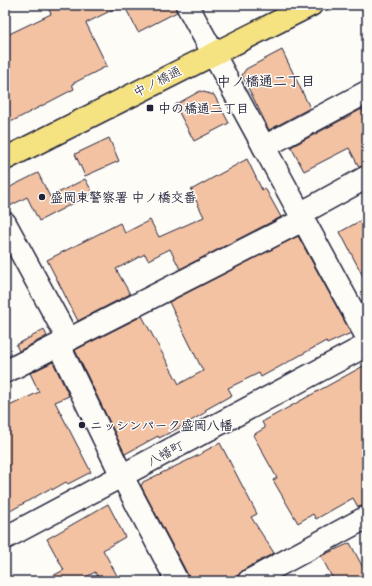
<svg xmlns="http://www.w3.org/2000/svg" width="372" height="586" viewBox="0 0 372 586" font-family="Sriracha,'Klee One',sans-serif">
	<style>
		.building { fill: #f3c2a3; stroke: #22223b }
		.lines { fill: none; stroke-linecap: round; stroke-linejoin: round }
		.minor-casing { stroke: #22223b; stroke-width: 25 }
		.highway-casing { stroke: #22223b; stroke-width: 25 }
		.minor { stroke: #fdfcf7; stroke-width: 22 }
		.highway { stroke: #f5e382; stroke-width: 22 }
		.poi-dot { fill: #22223b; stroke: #fdfcf7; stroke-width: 1.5 }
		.labels { text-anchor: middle; stroke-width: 3; stroke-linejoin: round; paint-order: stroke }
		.street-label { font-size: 13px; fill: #22223b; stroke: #fdfcf7 }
		.poi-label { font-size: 13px; font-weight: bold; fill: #22223b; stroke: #fdfcf7; text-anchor: start }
		.neighbourhood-label { font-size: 14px; font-weight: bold; fill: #22223b; stroke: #fdfcf7 }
	</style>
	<rect width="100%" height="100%" fill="#fdfcf7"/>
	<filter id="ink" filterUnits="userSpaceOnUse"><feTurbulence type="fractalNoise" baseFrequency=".025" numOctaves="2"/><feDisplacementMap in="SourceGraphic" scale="8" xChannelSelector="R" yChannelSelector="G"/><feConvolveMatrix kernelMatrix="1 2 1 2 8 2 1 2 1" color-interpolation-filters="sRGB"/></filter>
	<g filter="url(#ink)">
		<g class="building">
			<polygon points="47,5 122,5 86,23 107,66 72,84 74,89 5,125 5,36 51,14"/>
			<polygon points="124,5 175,5 177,12 138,32"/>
			<polygon points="282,50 310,108 269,130 242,75 246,69"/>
			<polygon points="200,91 214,95 229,123 194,141 175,105"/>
			<polygon points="362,109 367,119 367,165 359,167 349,148 304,171 291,147"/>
			<polygon points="109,138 119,161 85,176 75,154"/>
			<polygon points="247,159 262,190 265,188 281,217 180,269 170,249 148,260 145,254 116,269 130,294 78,321 47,260 120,223 125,233 150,220 159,237 204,217 191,190"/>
			<polygon points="38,173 50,197 85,179 93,193 39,221 27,197 10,206 8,190 12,186"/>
			<polygon points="367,217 367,284 340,232"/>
			<polygon points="298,236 351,333 327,344 326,341 261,377 259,373 228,388 232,395 205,410 206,412 179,428 159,438 158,436 125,454 75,350 142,316 179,384 203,371 169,302"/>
			<polygon points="44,330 47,336 19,351 16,345"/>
			<polygon points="53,362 69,396 55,402 91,472 68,484 66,482 52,490 51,488 5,514 5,408 39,392 30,373"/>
			<polygon points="367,364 367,505 358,507 353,498 316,519 313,514 298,523 273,480 277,478 253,435 265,428 262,422"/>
			<polygon points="220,443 257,514 251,517 274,553 243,570 238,575 237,581 189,581 188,575 141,486 143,482 203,453 203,452"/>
			<polygon points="108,504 125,537 103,550 120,581 100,581 95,572 79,581 43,581 64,570 47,539"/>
			<polygon points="350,543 367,575 367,581 334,581 321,556"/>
		</g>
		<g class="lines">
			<defs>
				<g id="minor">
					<polyline points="187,5 367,337"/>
					<polyline points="264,147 367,92"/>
					<polyline points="300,214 367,177"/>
					<polyline points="5,223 68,339"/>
					<polyline points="60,344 60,348 122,476 177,581"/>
					<polyline points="5,372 303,220"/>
					<polyline points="5,538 367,345"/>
					<polyline points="249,581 367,517"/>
				</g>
				<polyline id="highway" points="5,159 311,5"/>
			</defs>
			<use href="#minor" class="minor-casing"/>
			<use href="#highway" class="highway-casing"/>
			<use href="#minor" class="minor"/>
			<use href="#highway" class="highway"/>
		</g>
	</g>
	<g class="poi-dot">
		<rect x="146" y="104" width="8" height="8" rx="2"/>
		<circle cx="42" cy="197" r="4"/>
		<circle cx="82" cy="425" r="4"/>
	</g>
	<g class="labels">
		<g class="street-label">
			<text transform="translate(157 81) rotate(-27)" y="5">中ノ橋通</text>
			<text transform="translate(165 453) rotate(-28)" y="5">八幡町</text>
		</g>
		<g class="poi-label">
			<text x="158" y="113">中の橋通二丁目</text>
			<text x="50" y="202">盛岡東警察署 中ノ橋交番</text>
			<text x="90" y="430">ニッシンパーク盛岡八幡</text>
		</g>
		<g class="neighbourhood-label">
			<text x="266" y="86">中ノ橋通二丁目</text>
		</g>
	</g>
	<rect width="372" height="586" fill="none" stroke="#fdfcf7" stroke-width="20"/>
	<rect x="10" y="10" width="352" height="566" fill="none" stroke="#22223b" stroke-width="1.5" filter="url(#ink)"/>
</svg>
